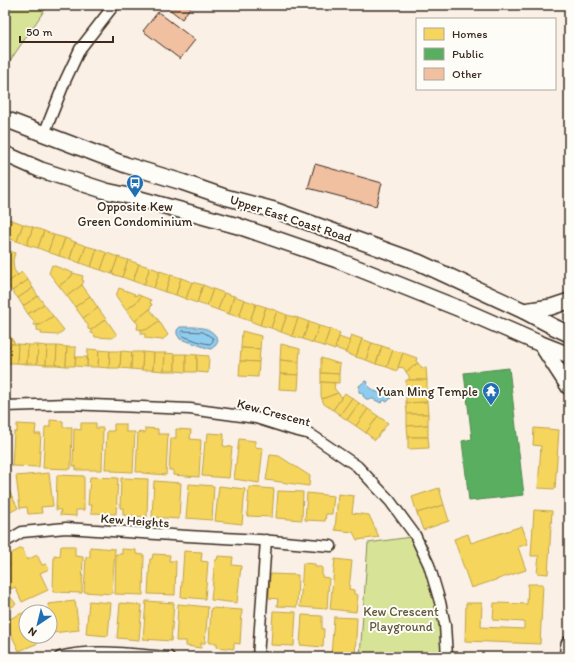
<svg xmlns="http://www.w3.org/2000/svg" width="574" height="662" viewBox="0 0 574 662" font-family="Itim,sans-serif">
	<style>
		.green { fill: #d7e497; stroke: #89875a }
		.water { fill: #8fcdf0; stroke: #6d8c9c }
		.homes { fill: #f6d55c; stroke: #bea249 }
		.public { fill: #5aae61; stroke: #51864d }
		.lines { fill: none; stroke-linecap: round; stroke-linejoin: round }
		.shore { stroke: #5d6b72; stroke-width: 1 }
		.building { fill: #f0c0a1; stroke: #3b2a1e }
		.street-casing { stroke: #3b2a1e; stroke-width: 13 }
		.secondary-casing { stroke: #3b2a1e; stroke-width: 18 }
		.street { stroke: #fdfcf7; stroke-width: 10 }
		.secondary { stroke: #fdfcf7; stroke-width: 15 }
		.labels { text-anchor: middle; stroke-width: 4; stroke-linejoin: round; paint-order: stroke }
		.poi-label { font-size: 13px; fill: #3b2a1e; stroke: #fdfcf7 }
		.street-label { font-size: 13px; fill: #3b2a1e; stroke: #fdfcf7 }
		.park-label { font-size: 13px; fill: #62583c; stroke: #fdfcf7 }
	</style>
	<rect width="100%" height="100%" fill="#faf0e6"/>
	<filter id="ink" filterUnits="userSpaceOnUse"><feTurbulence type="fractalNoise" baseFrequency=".025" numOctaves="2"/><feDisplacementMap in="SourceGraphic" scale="8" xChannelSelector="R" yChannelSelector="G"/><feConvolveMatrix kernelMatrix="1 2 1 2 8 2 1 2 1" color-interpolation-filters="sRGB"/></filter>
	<g filter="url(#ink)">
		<g class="green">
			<polygon points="5,5 48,5 5,68"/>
			<polygon points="411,537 423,561 439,616 444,657 360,657 368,543"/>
		</g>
		<g class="water">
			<path d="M 180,327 C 194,327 213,325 218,341 L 216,345 L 211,349 C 200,346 191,342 180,339 L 177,334 L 177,330 Z"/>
			<polygon points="365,381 368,382 367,385 376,392 390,391 392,392 391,398 387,402 384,400 381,403 373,399 366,399 363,396 363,394 359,392 359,386"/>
		</g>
		<g class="homes">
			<polygon points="5,218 12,220 6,238 5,237"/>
			<polygon points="12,220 23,224 17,241 6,238"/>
			<polygon points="23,224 33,227 27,245 17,241"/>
			<polygon points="33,227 44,231 38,248 27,245"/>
			<polygon points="44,231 54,235 48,252 38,248"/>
			<polygon points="54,235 65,238 59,256 48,252"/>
			<polygon points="65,238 75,242 70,259 59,256"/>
			<polygon points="75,242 86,246 80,263 70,259"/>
			<polygon points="86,246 97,249 91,267 80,263"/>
			<polygon points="5,249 15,253 13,260 14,270 18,275 7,283 5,281"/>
			<polygon points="97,249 107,253 101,270 91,267"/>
			<polygon points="107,253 118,257 112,274 101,270"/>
			<polygon points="118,257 128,260 122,277 112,274"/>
			<polygon points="128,260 139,264 133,281 122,277"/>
			<polygon points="139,264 150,267 144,285 133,281"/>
			<polygon points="52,265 73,273 71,277 59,286 49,273"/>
			<polygon points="150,267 160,271 154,288 144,285"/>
			<polygon points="160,271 171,275 165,292 154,288"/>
			<polygon points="22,272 28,280 12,291 7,283"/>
			<polygon points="73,273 83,276 82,280 84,281 82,285 67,296 59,286 71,277"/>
			<polygon points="171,275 181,278 176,295 165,292"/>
			<polygon points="181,278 192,282 186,299 176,295"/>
			<polygon points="28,280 33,288 18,298 12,291"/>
			<polygon points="192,282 203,285 197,303 186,299"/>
			<polygon points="82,285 90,296 75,307 67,296"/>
			<polygon points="203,285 213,289 207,306 197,303"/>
			<polygon points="33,288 38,296 23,306 18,298"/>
			<polygon points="119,288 135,294 134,295 136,296 137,294 141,296 138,301 126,310 116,296"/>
			<polygon points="213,289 224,293 218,310 207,306"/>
			<polygon points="224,293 234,296 229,314 218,310"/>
			<polygon points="38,296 44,304 28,314 23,306"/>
			<polygon points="90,296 98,308 83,318 75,307"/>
			<polygon points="141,296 151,300 150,303 152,304 150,309 135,321 126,310 138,301"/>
			<polygon points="234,296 245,300 239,317 229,314"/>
			<polygon points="245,300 256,304 250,321 239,317"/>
			<polygon points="44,304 53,316 40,325 34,325 34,321 28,314"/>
			<polygon points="256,304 266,307 260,325 250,321"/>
			<polygon points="266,307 277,311 271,328 260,325"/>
			<polygon points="98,308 106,319 91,330 88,329 88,325 83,318"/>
			<polygon points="150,309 159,321 146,330 137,329 138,324 135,321"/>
			<polygon points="277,311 287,315 281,332 271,328"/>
			<polygon points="287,315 298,318 292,336 281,332"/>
			<polygon points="53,316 64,330 58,335 41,334 41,331 37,330 37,325 40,325"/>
			<polygon points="298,318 309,322 303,339 292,336"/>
			<polygon points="106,319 117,335 112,338 95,337 94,334 91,333 91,330"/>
			<polygon points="159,321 168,335 162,340 145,338 145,334 141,334 141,329 146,330"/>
			<polygon points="309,322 319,326 313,343 303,339"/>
			<polygon points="319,326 330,329 324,346 313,343"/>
			<polygon points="330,329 340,333 335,350 324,346"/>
			<polygon points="242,331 261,336 260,349 241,348"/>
			<polygon points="9,335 15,344 11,344 5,352 5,338"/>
			<polygon points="351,335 362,339 356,357 345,353"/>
			<polygon points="339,337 350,341 346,352 335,348"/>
			<polygon points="362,339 372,343 366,360 356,357"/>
			<polygon points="372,343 382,346 376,364 366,360"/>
			<polygon points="11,344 18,344 17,363 8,363 7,351"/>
			<polygon points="18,344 28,345 27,364 17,363"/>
			<polygon points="281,344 300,349 299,362 280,360"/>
			<polygon points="28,345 38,345 37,364 27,364"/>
			<polygon points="38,345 47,346 46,365 37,364"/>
			<polygon points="47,346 57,346 56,365 46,365"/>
			<polygon points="57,346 67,347 66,366 56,365"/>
			<polygon points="382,346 393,350 387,367 376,364"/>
			<polygon points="67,347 76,347 75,366 66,366"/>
			<polygon points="241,348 260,349 259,362 240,361"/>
			<polygon points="88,349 99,350 98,367 87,367"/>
			<polygon points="99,350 110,351 109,368 98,367"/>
			<polygon points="393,350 403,353 397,371 387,367"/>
			<polygon points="110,351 121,351 120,368 109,368"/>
			<polygon points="121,351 132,352 131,369 120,368"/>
			<polygon points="132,352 143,352 142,370 131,369"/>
			<polygon points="143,352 154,353 153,370 142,370"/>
			<polygon points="154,353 165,353 164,371 153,370"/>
			<polygon points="165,353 175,354 175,371 164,371"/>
			<polygon points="403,353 417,358 416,361 418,363 406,372 404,368 398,367"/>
			<polygon points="175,354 186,354 186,372 175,371"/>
			<polygon points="186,354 197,355 197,372 186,372"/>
			<polygon points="197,355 209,356 208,373 197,372"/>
			<polygon points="76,357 87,357 87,367 75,366"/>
			<polygon points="321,358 340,364 339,374 321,373"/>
			<polygon points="280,360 299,362 299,375 280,374"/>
			<polygon points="240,361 259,362 258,377 239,376"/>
			<polygon points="418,363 421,367 426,368 427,380 409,380 409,376 406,372"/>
			<polygon points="321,373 339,374 339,383 321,382"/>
			<polygon points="280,374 299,375 298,390 279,389"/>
			<polygon points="406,380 427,380 427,391 406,392"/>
			<polygon points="321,382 335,383 334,388 338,393 322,399 321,396"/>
			<polygon points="427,391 427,402 406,403 406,392"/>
			<polygon points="338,393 342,397 333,410 324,404 322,399"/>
			<polygon points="345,393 352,398 340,415 333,410"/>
			<polygon points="352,398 359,403 347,420 340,415"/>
			<polygon points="427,402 428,414 407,414 406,403"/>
			<polygon points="359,403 368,409 356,426 347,420"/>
			<polygon points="368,409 378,416 366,433 356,426"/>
			<polygon points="407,414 428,414 428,425 407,426"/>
			<polygon points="378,416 388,423 375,440 366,433"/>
			<polygon points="50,420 63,421 63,427 72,427 71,469 43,468 45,427 50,427"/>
			<polygon points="81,423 96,423 96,428 103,428 102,470 76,470 76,466 73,466 74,429 81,430"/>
			<polygon points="17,424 36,425 35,434 41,434 39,467 12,466 14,432 17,432"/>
			<polygon points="114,424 126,424 126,432 135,432 133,472 111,471 111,469 105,469 107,431 114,431"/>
			<polygon points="428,425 428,437 408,437 407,426"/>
			<polygon points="145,428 158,429 158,434 168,434 166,475 142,473 142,472 136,472 138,432 145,433"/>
			<polygon points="534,428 559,430 555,489 538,488 541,446 533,445"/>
			<polygon points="176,429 191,430 190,439 201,440 199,477 173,475 173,470 169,470 171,438 176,438"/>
			<polygon points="208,433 224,434 223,446 232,447 229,478 202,476 205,441 207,441"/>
			<polygon points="408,437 428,437 429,448 408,449"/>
			<polygon points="239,439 255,441 255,447 263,448 259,483 234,479"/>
			<polygon points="270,455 279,456 310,476 309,486 266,480"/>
			<polygon points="49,473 53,506 41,507 42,513 28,514 27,507 20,508 16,476"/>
			<polygon points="57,475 84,476 84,510 76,510 76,516 60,515 61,510 56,510"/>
			<polygon points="90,477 118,478 116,514 91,513 92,505 88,505"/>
			<polygon points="121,478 148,479 147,517 123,515 123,508 120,508"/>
			<polygon points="154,481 181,483 179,519 152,517"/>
			<polygon points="5,483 18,508 7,514 9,518 5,521"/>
			<polygon points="189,484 214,486 212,520 186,518"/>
			<polygon points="219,486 245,489 242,524 215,521"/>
			<polygon points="249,487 274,489 272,517 247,516"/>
			<polygon points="439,488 444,505 417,513 412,497"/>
			<polygon points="278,491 303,492 302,520 276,518"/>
			<polygon points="307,493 334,496 332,514 326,514 325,521 305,520"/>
			<polygon points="338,494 354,496 352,513 369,515 379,537 357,540 353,532 335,530"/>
			<polygon points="444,505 449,521 423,530 417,513"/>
			<polygon points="534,510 552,511 548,574 537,573 539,556 531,556"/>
			<polygon points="522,526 528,544 518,547 526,570 471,588 454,539 468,534 471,543"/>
			<polygon points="61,546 75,546 75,556 83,557 82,593 53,592 54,555 60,556"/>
			<polygon points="90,547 115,549 112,594 84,592 86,557 90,557"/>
			<polygon points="22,548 27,560 37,555 42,565 46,564 49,569 40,573 48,590 22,602 15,587 11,589 5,577 5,568 10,565 6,556"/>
			<polygon points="122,549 136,550 136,554 144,555 143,595 115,594 116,554 122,554"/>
			<polygon points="184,551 202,552 201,561 208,562 205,599 181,597"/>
			<polygon points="153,554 170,555 169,561 176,561 175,595 148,594 150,559 152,559"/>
			<polygon points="218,556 233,557 232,565 241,566 237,603 211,600 215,560 217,560"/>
			<polygon points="335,559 352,561 349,589 354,590 354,594 358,595 356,612 330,609"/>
			<polygon points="303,563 315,564 315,567 322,567 322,577 329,578 327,609 300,607"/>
			<polygon points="270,574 298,575 297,607 277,606 278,599 269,598"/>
			<polygon points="528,584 543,584 540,644 465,641 466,603 482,603 481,627 524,629 524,622 493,620 494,603 527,604"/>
			<polygon points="5,590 16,604 5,612"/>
			<polygon points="75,601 79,630 52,633 48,604"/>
			<polygon points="89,601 111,603 108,636 86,634"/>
			<polygon points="146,601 174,603 171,641 143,639"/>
			<polygon points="120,603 142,605 139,640 117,638"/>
			<polygon points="178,604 208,607 205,643 201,643 201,648 186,646 186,641 176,641"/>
			<polygon points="211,608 242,610 240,644 234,643 234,649 217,647 217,643 209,643"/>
			<polygon points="29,610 30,612 26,612 26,636 41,636 43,641 19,651 5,621"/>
			<polygon points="273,611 296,612 294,646 271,645"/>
			<polygon points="302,615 322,616 322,629 324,629 323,647 300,645"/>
			<polygon points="334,617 357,618 355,657 331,656"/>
		</g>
		<polygon class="public" points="509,368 524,495 469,501 462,441 472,439 464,373"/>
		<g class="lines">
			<path class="shore" d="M 183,331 L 203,332 L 213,338 L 213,341 L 210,344 C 200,343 192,339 183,336 L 181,333 Z"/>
		</g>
		<g class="building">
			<polygon points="164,5 192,5 182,19"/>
			<polygon points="158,12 195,40 180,59 143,31"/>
			<polygon points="315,164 382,183 376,206 308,188"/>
		</g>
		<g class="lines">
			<defs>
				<g id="street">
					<polyline points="44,134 65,81 80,49 114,5"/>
					<polyline points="5,406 68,404 190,409 256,418 294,430 310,434 357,466 390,501 415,535 429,565 440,602 445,625 447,657"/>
					<polyline points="5,542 22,532 66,528 187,536 260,540 331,546"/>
					<path d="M 60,657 C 90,648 138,655 169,657"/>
					<polyline points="258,657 266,540"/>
				</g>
				<g id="secondary">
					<polyline points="5,119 126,165 182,182 225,197 274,210 418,262 524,311 554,327 569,334"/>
					<polyline points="5,154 41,170 106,191 129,196 238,226 337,260 465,311 541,344 569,355"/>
					<polyline points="524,311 551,307 569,301"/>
					<polyline points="541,344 569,387"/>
					<polyline points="567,657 569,644"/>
				</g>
			</defs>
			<use href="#street" class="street-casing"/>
			<use href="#secondary" class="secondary-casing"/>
			<use href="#street" class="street"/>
			<use href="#secondary" class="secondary"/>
		</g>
	</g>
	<defs>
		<symbol id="bus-pin" viewBox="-11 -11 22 30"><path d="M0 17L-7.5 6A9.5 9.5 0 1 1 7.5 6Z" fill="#1f6fb2" stroke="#fdfcf7"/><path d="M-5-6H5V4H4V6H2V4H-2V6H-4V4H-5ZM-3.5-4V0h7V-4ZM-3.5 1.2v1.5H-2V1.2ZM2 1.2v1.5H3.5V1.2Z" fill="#fff"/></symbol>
		<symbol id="temple-pin" viewBox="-11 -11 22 30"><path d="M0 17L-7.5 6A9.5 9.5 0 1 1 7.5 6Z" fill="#1f6fb2" stroke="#fdfcf7"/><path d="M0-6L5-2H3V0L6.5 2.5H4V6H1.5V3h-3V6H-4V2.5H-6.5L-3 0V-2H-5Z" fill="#fff"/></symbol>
	</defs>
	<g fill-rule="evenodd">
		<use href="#bus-pin" x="125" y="173" width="20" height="27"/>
		<use href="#temple-pin" x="481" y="381" width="20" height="27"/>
	</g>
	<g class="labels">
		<g class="poi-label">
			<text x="135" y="211">Opposite Kew<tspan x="135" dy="15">Green Condominium</tspan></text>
			<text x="478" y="396" text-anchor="end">Yuan Ming Temple</text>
		</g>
		<g class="street-label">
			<text transform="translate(291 218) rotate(18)" y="5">Upper East Coast Road</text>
			<text transform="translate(274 412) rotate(15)" y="5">Kew Crescent</text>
			<text transform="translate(135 520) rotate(4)" y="5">Kew Heights</text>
		</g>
		<g class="park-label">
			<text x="401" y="616">Kew Crescent<tspan x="401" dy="15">Playground</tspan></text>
		</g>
	</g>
	<rect width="574" height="662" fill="none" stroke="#fdfcf7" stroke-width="20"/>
	<rect x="10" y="10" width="554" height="642" fill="none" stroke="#3b2a1e" stroke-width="1.5" filter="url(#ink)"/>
	<rect x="416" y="18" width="140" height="72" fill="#fdfcf7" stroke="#afa8a0"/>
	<rect x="424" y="28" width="20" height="12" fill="#f6d55c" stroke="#afa8a0"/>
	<text x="452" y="38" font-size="12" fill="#3b2a1e">Homes</text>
	<rect x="424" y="48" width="20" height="12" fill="#5aae61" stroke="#afa8a0"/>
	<text x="452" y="58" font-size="12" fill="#3b2a1e">Public</text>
	<rect x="424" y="68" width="20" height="12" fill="#f0c0a1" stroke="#afa8a0"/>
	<text x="452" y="78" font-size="12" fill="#3b2a1e">Other</text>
	<g transform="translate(38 624) rotate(215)"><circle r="19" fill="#fdfcf7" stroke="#afa8a0"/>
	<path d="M0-3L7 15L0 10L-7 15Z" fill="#1f6fb2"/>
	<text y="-6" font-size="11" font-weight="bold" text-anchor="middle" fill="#3b2a1e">N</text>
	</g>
	<path d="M20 36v6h93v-6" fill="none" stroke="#3b2a1e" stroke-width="2"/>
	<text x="26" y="36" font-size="12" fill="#3b2a1e" stroke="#fdfcf7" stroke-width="3" paint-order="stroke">50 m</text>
</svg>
